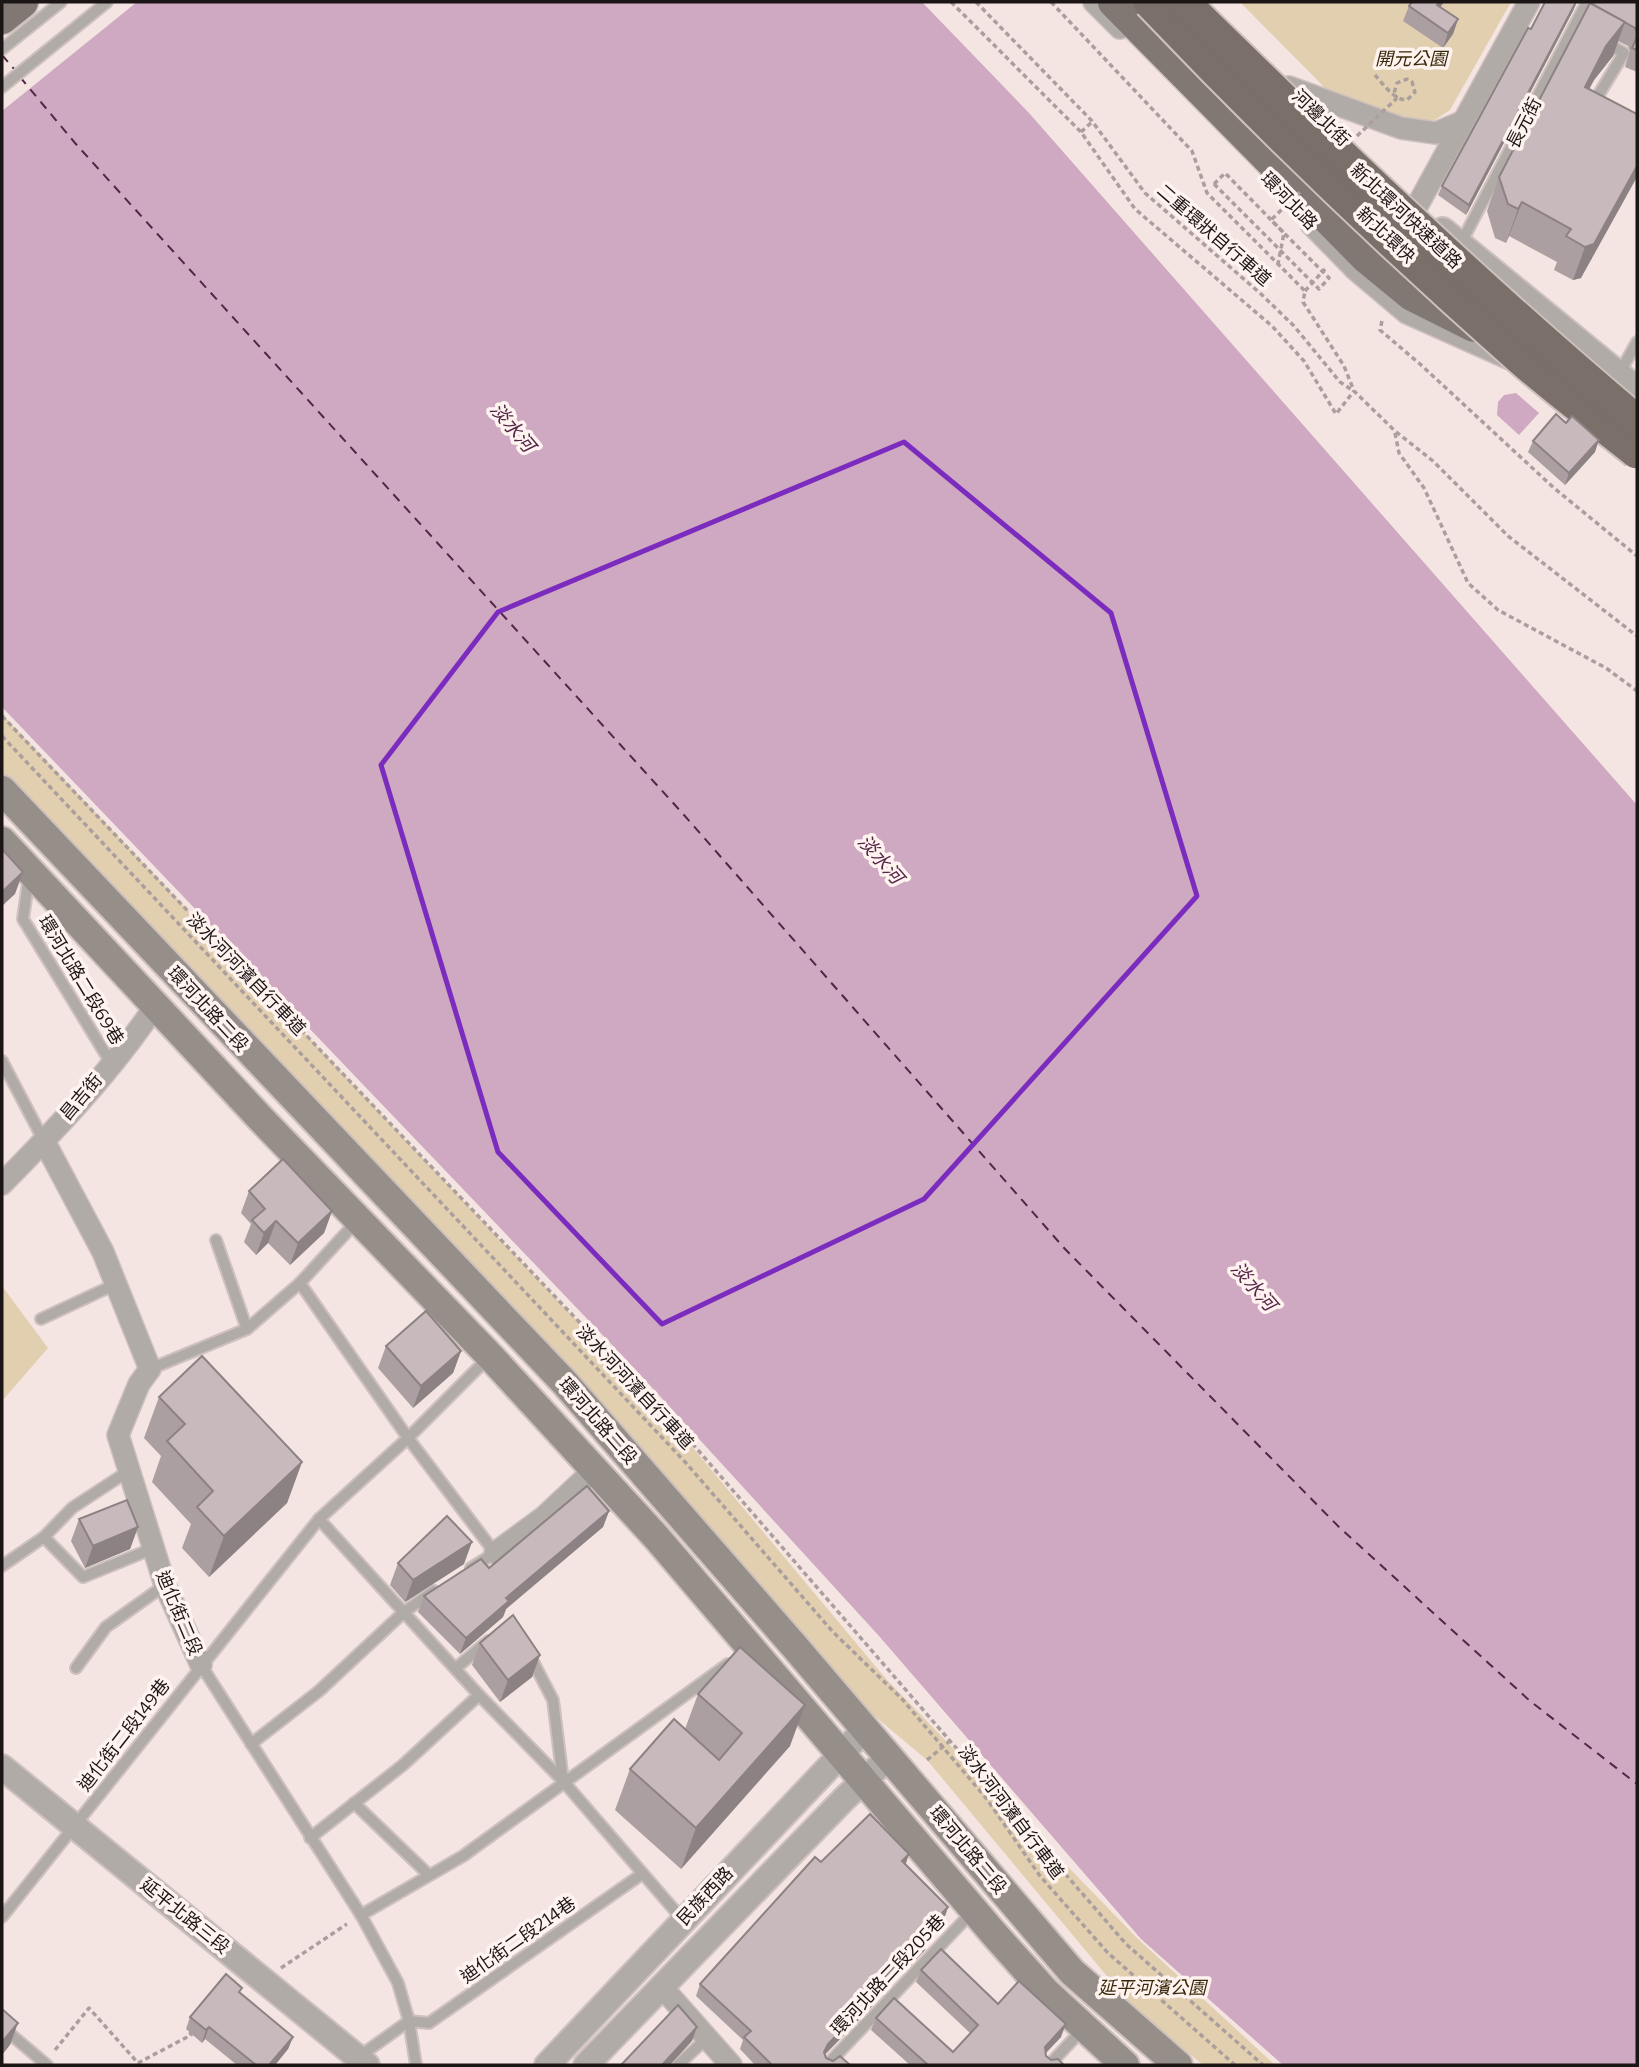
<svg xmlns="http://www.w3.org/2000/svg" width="1639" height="2067" viewBox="0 0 1639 2067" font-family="Bitter,'Noto Sans TC',serif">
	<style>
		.green { fill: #e2cfb0 }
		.water { fill: #cea9c1 }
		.pier { fill: #f4e5e2 }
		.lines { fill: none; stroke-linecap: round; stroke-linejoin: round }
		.ferry { stroke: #542547; stroke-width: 2; stroke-dasharray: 9 7; stroke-linecap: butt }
		.service-casing { stroke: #cdc0bd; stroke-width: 14 }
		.minor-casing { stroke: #cdc0bd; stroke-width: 24 }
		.tertiary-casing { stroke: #cdc0bd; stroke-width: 28 }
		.secondary-casing { stroke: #cdc0bd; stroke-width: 32 }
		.primary-casing { stroke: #cdc0bd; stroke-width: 35 }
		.path { stroke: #ab9f9d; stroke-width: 3.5; stroke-dasharray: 5 3.5; stroke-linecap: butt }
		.service { stroke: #b1aba8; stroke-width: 10 }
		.minor { stroke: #b1aba8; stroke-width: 21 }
		.tertiary { stroke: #b1aba8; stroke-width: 24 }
		.secondary { stroke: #958e89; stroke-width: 28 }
		.primary { stroke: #827873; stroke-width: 32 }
		.trunk-bridge-casing { stroke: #cdc0bd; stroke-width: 37; stroke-linecap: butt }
		.path-bridge { stroke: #ab9f9d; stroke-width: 3.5; stroke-dasharray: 5 3.5; stroke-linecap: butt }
		.trunk-bridge { stroke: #7a6f69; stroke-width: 33 }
		.wall { fill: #ac9fa2 }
		.shaded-wall { fill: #8c8284 }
		.building { fill: #c8b9bc; stroke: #8c8284; stroke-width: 2 }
		.marked { fill: none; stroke: #7b2cbf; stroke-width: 5; stroke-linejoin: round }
		.labels { text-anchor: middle; stroke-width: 7; stroke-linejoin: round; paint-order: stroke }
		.park-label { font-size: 18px; font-style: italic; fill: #382809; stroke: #fff3f0 }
		.street-label { font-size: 18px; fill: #1b1615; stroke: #fff3f0 }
		.water-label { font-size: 19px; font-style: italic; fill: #542547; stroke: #fff3f0 }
	</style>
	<rect width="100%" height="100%" fill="#f4e5e2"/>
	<g class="green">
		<polygon points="1240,2 1511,2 1450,110 1435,120 1410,120 1325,88"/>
		<polygon points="2,714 658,1406 887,1680 1137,1938 1275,2065 1203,2065 1131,2005 927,1760 853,1698 191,969 2,776"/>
		<polygon points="2,1286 48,1348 2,1401"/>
	</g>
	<g class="water">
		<polygon points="2,2 922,2 1029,113 1637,805 1637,2065 1283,2065 1141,1939 879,1636 636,1370 2,707"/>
		<polygon points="1516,393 1539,413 1519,435 1497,415 1498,402 1504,395"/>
	</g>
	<polygon class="pier" points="2,2 137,2 2,111"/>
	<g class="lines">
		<g class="ferry">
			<polyline points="2,55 15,70"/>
			<polyline points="20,77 75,143 684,815 1065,1249 1339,1527 1530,1701 1637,1784"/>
		</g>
		<defs>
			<g id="service">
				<polyline points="2,49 61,2"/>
				<polyline points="2,87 107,2"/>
				<polyline points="1593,104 1624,53 1604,42"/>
				<polyline points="1460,245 1587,2"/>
				<polyline points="1619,374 1637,342"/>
				<polyline points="29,876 23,919 111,1063"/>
				<polyline points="2,1061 44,1141"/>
				<polyline points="216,1240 247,1329"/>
				<polyline points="300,1283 408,1438 495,1553 471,1568"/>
				<polyline points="41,1319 116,1284"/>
				<polyline points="150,1369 247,1329 300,1283 357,1221"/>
				<polyline points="319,1519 479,1695 563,1781 683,1920"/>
				<polyline points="44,1537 72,1508 130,1470"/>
				<polyline points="2,1566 44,1537 83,1577 154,1548"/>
				<polyline points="529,1654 553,1700 563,1781"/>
				<polyline points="201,1665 361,1915 398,1983 409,2021 416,2065"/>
				<polyline points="76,1668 106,1627 165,1585"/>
				<polyline points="456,1668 488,1641"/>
				<polyline points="251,1744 319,1691 404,1612 434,1591"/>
				<polyline points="354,1803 429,1875"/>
				<polyline points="310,1838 403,1765 479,1695"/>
				<polyline points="361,1915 463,1856 728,1664"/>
				<polyline points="2,1917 319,1519 408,1438 490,1356"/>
				<polyline points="2,2027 47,2065"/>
				<polyline points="357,2058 409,2021 429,2023 642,1874"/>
				<polyline points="678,2065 709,2036"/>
				<polyline points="827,2065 974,1910"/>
				<polyline points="1049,2065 1083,2029"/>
			</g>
			<g id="minor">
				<polyline points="1094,2 1120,28"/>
				<polyline points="1289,87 1401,128 1436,133 1462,122"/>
				<polyline points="1416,208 1529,2"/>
				<polyline points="1311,224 1356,270 1407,313 1510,359"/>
				<polyline points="44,1141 103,1252 150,1369 139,1384 118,1435 165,1585 201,1665"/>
				<path d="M 2,1184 C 56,1129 112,1071 155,1006"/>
				<polyline points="495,1553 544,1517 594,1470"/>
				<polyline points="661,1986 731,2065"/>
			</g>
			<g id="tertiary">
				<polyline points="1443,230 1637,389"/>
				<polyline points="2,1767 367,2065"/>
				<polyline points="547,2065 865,1729"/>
				<polyline points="586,2065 845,1798 889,1757"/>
			</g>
			<g id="secondary">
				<polyline points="2,790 565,1383 795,1647 1072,1972 1178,2065"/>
				<polyline points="2,841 261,1119 490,1356 657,1538 995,1935 1046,1992 1125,2065"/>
			</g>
			<g id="primary">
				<polyline points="1114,2 1367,258 1412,295 1474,326"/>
				<polyline points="2,18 22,2"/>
			</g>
		</defs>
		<use href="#service" class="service-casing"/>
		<use href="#minor" class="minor-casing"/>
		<use href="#tertiary" class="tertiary-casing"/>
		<use href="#secondary" class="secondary-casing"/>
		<use href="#primary" class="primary-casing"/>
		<g class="path">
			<polyline points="951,2 1081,132 1135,209 1272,326 1304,361 1336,414 1354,391"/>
			<polyline points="976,2 1092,121 1145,193 1261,294 1294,326 1340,382 1352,390"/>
			<polyline points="1051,2 1192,151 1207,193 1305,291 1303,302 1344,366 1354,391 1395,431 1433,461 1508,536 1637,636"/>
			<path d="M 1375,75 C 1384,85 1394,100 1407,100 L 1415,92 L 1412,82 L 1407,79 L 1397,83 L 1394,93 L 1397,98"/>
			<polyline points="1081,132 1092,122"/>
			<polyline points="1214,184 1225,173 1284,233 1278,264"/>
			<polyline points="1305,291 1325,269"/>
			<polyline points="1382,321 1380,330 1420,364 1554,488 1637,556"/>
			<polyline points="1395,433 1399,453 1424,488 1468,583 1498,610 1606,668 1637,691"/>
			<polyline points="2,716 665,1412 1126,1944 1263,2065"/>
			<polyline points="2,736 686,1463 833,1632 902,1699 986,1798 1040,1876 1108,1953 1235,2065"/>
			<polyline points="927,1760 951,1740"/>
			<polyline points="281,1968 347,1924"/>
			<polyline points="55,2050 89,2008 138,2063 191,2035 190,2032"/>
		</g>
		<use href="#service" class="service"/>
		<use href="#minor" class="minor"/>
		<use href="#tertiary" class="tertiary"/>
		<use href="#secondary" class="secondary"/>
		<use href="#primary" class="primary"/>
		<defs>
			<g id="trunk-bridge">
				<path d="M 1150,2 C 1267,125 1390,243 1517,355 C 1555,389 1597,420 1637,452"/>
				<path d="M 1183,2 C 1330,146 1479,289 1637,422"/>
			</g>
		</defs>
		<use href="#trunk-bridge" class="trunk-bridge-casing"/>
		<g class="path-bridge">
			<polyline points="1357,136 1397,98"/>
			<polyline points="1214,184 1319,289 1329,278 1271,220 1302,190"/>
		</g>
		<use href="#trunk-bridge" class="trunk-bridge"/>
	</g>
	<g class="wall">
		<polygon points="1412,2 1444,2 1440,7 1458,19 1453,34 1443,48 1403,21 1409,6"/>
		<polygon points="1637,2 1637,72 1625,67 1630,51 1628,46 1618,41 1613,56 1594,80 1589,89 1637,114 1581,278 1573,280 1554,270 1557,262 1509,236 1506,243 1495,238 1487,211 1499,177 1592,4"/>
		<polygon points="1574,9 1466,215 1438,195 1442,186 1531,29"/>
		<polygon points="1533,441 1595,452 1565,485 1528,452"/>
		<polygon points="249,1191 332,1211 324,1233 290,1265 268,1243 256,1255 244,1242 251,1224 241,1213"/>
		<polygon points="386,1346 461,1351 453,1373 413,1408 378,1368"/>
		<polygon points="159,1397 302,1462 287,1503 209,1577 182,1548 191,1524 152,1482 161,1456 144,1438"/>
		<polygon points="609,1511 603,1527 506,1609 503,1617 460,1654 418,1612 424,1596 489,1568"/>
		<polygon points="79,1519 138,1527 130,1549 85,1568 71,1541"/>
		<polygon points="398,1563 464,1564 405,1602 390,1585"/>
		<polygon points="480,1643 540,1655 532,1677 500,1702 472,1665"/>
		<polygon points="698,1694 790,1746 681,1869 615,1810 630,1769 685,1729"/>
		<polygon points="909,1854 905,1865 948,1907 944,1919 928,1936 930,1938 925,1950 905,1971 898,1964 879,1984 883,1988 878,2000 825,2055 826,2058 850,2065 755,2065 740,2049 743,2040 696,1996 700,1984 821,1862"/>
		<polygon points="921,1970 998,2004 1061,2037 1046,2053 1046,2056 1051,2060 1064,2065 910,2065 871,2030 876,2018 953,2052 970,2033 916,1982"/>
		<polygon points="240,1993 293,2037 288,2049 275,2065 237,2065 205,2039 202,2043 186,2029 190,2017"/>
	</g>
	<g class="shaded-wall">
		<polygon points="1439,2 1444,2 1431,20 1437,5"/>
		<polygon points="1577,2 1574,9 1466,215 1469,205"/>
		<polygon points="1458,19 1453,34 1443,48 1448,33"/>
		<polygon points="1625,22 1613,56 1594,80 1572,121 1585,87 1606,46"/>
		<polygon points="1637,166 1637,177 1581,278 1573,280 1585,247"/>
		<polygon points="1522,202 1509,236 1506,243 1518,209"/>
		<polygon points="1599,440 1595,452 1565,485 1569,473"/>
		<polygon points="23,872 15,894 2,906 2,892"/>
		<polygon points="332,1211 324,1233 290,1265 298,1243"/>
		<polygon points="276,1221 268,1243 256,1255 264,1233"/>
		<polygon points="461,1351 453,1373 413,1408 421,1386"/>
		<polygon points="302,1462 287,1503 209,1577 224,1536"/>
		<polygon points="609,1511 603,1527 506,1609 503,1617 460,1654 466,1638 506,1598"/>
		<polygon points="138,1527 130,1549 85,1568 93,1546"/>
		<polygon points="472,1542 464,1564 405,1602 413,1580"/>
		<polygon points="540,1655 532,1677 500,1702 508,1680"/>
		<polygon points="805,1705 790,1746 681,1869 696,1828"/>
		<polygon points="909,1854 905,1866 902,1861"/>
		<polygon points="948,1907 944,1919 919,1944 924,1932"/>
		<polygon points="930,1938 925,1950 905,1971 909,1959"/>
		<polygon points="902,1952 898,1964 871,1993 876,1981"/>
		<polygon points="883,1988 878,2000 823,2056 824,2052 828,2044"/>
		<polygon points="18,2023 10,2045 2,2055 2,2042"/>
		<polygon points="1066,2024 1061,2037 1040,2059 1045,2047"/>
		<polygon points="209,2027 205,2039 202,2043 206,2030"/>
		<polygon points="697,2027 692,2041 670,2065 662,2065"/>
		<polygon points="293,2037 288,2049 275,2065 269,2065"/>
	</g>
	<g class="building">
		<polygon points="1412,2 1439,2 1437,5 1458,19 1448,33 1409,6"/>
		<polygon points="1545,2 1576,2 1469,205 1442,186 1528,28 1531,29"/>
		<polygon points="1593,2 1637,2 1637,32 1635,28 1592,4"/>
		<polygon points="1590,3 1625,22 1606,46 1585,87 1637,114 1637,166 1594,244 1585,247 1566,236 1571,229 1522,202 1518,209 1508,204 1499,177"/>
		<polygon points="1637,37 1637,50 1632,48"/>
		<polygon points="1556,414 1566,423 1572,416 1599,440 1569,473 1533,441"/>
		<polygon points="2,849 23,872 2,892"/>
		<polygon points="283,1159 332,1211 298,1243 276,1221 264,1233 252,1220 265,1209 249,1191"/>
		<polygon points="426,1311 461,1351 421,1386 386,1346"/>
		<polygon points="202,1356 302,1462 224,1536 197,1507 213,1491 167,1441 185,1424 159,1397"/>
		<polygon points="587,1486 609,1511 506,1598 509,1601 466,1638 424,1596 481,1559 489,1568"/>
		<polygon points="127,1500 138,1527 93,1546 79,1519"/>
		<polygon points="447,1516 472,1542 413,1580 398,1563"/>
		<polygon points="513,1615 540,1655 508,1680 480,1643"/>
		<polygon points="740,1647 805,1705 696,1828 630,1769 674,1719 719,1760 742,1733 698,1694"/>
		<polygon points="870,1814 909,1854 902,1861 948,1907 924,1932 930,1938 909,1959 902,1952 876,1981 883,1988 828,2044 824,2052 826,2058 833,2061 840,2056 850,2065 772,2065 744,2037 751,2031 700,1984 815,1857 821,1862"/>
		<polygon points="941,1949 998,2004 1019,1981 1066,2024 1045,2047 1046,2056 1051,2060 1058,2059 1064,2065 928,2065 876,2018 894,1998 953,2052 978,2025 921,1970"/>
		<polygon points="226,1974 242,1988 239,1992 293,2037 269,2065 256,2065 209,2027 206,2030 190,2017"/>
		<polygon points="678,2005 697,2027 662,2065 621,2065"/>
		<polygon points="2,2009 18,2023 2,2042"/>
	</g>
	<path class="marked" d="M 904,442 L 1111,613 L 1197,896 L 924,1199 L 662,1324 L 498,1152 L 381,765 L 498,612 Z"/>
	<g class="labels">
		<g class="park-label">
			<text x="1411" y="65">開元公園</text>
			<text x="1152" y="1994">延平河濱公園</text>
		</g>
		<g class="street-label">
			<text transform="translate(1321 118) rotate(44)" y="6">河邊北街</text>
			<text transform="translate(1524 123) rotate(-63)" y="6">長元街</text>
			<text transform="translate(1289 201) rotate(46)" y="6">環河北路</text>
			<text transform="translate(1406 216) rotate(43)" y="6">新北環河快速道路</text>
			<text transform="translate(1214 235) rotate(41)" y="6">二重環狀自行車道</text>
			<text transform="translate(1386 235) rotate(43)" y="6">新北環快</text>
			<text transform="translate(246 974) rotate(46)" y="6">淡水河河濱自行車道</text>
			<text transform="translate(81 980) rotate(59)" y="6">環河北路二段69巷</text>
			<text transform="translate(208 1009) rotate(47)" y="6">環河北路二段</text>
			<text transform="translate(81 1097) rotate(-50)" y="6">昌吉街</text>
			<text transform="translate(635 1387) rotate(47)" y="6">淡水河河濱自行車道</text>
			<text transform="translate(598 1421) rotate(49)" y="6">環河北路二段</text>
			<text transform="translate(179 1613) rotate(67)" y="6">迪化街二段</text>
			<text transform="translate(124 1735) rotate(-52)" y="6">迪化街二段149巷</text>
			<text transform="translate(1011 1812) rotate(53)" y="6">淡水河河濱自行車道</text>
			<text transform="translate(968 1850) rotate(50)" y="6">環河北路二段</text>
			<text transform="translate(705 1896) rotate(-47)" y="6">民族西路</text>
			<text transform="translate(185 1916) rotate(39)" y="6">延平北路三段</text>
			<text transform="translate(518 1940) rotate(-35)" y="6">迪化街二段214巷</text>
			<text transform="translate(888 1975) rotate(-47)" y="6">環河北路二段205巷</text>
		</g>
		<g class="water-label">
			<text transform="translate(513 427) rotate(50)" y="7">淡水河</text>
			<text transform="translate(881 859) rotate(49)" y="7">淡水河</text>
			<text transform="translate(1254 1286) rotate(49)" y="7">淡水河</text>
		</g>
	</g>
	<rect width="1639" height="2067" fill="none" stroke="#1b1615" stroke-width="7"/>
</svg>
